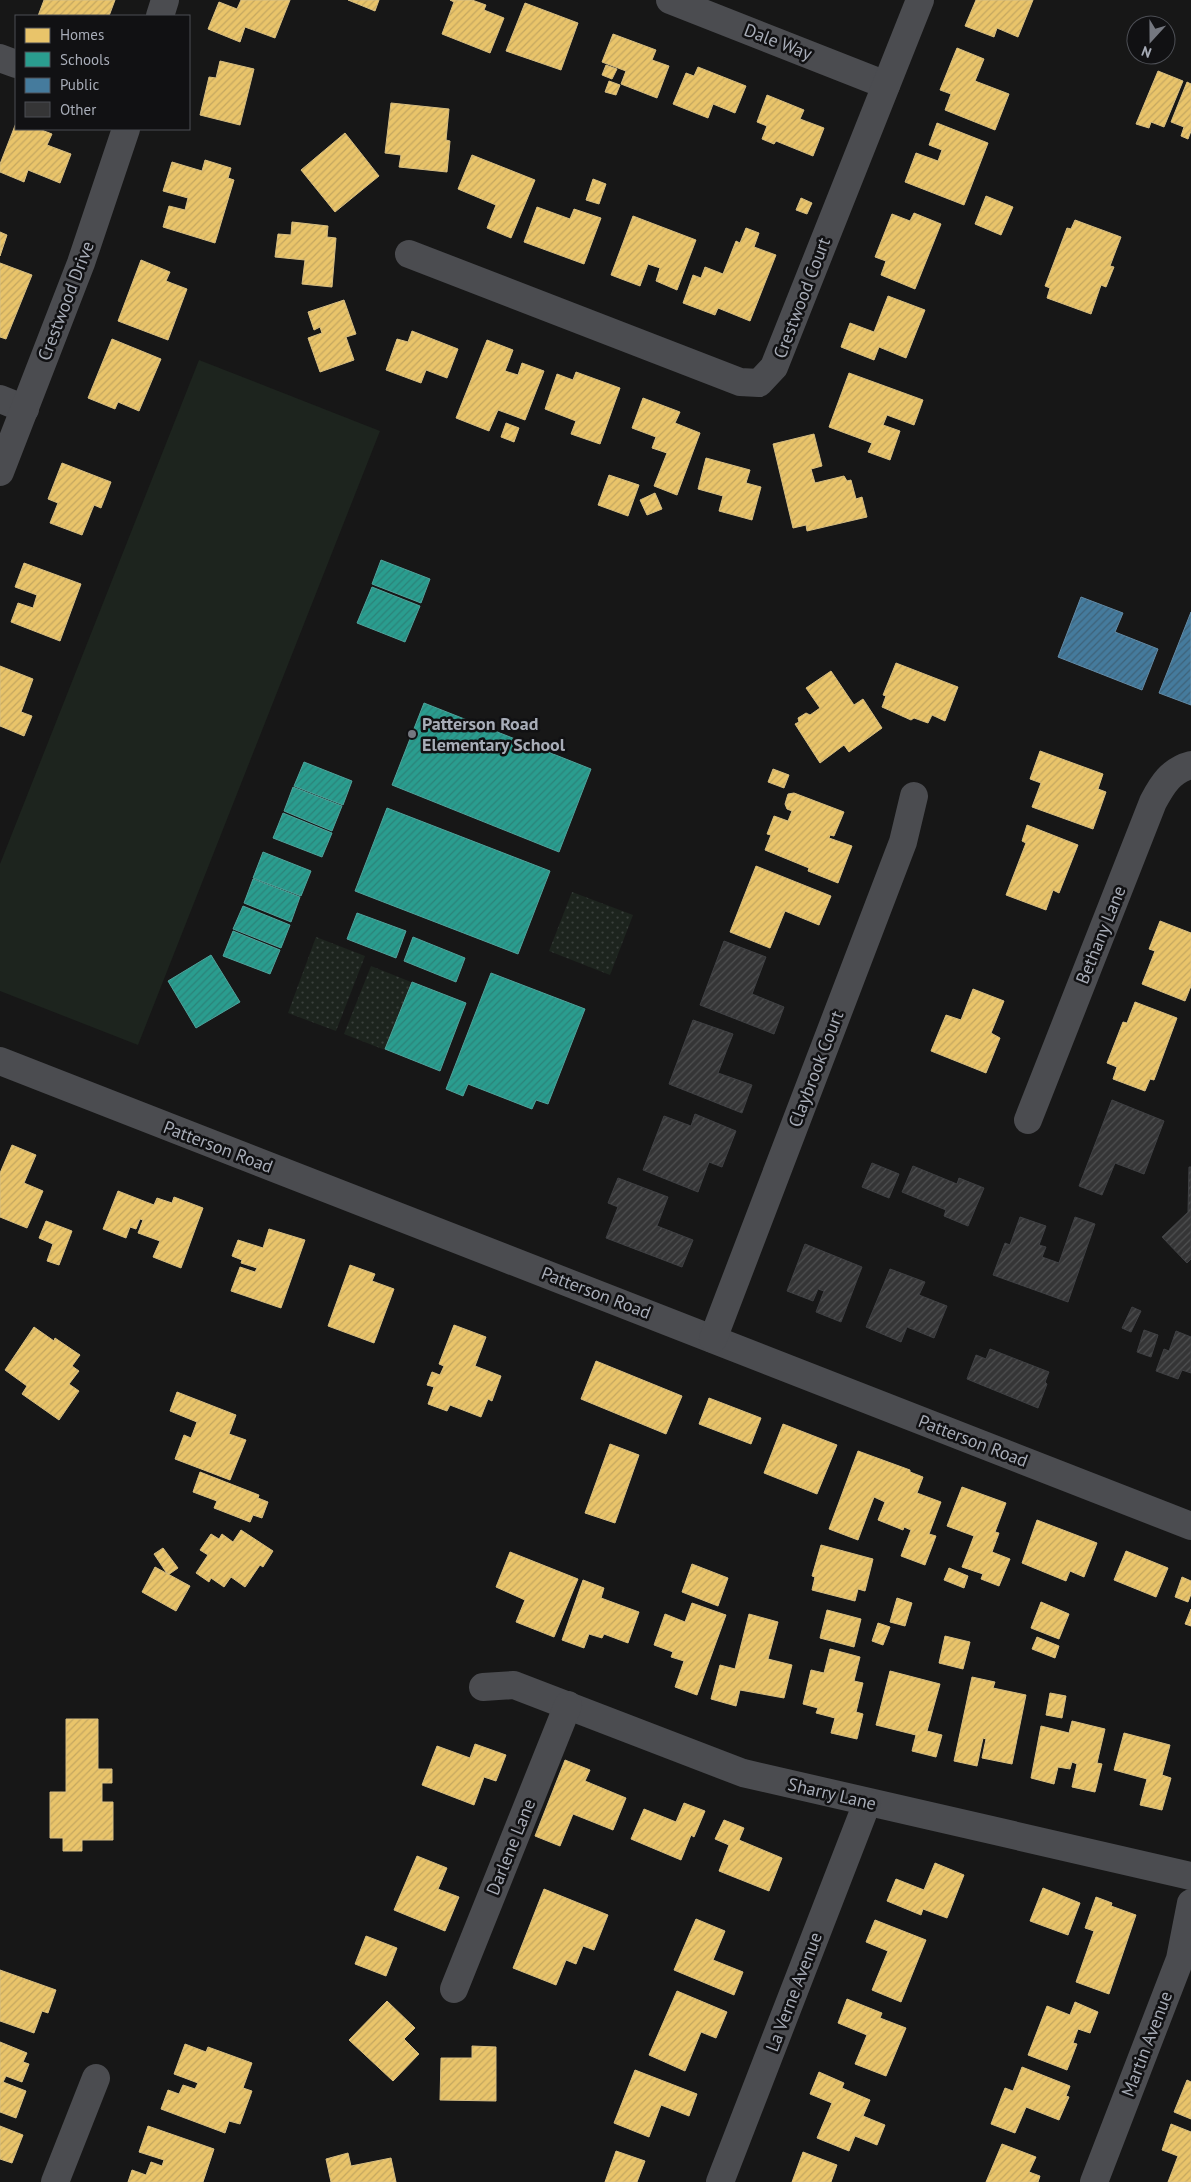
<svg xmlns="http://www.w3.org/2000/svg" width="1191" height="2182" viewBox="0 0 1191 2182" font-family="'PT Sans',sans-serif">
	<style>
		.green { fill: #1d241e }
		.park { fill: url(#park-dots) }
		.homes { fill: url(#homes-hatch); stroke: #d6bd81 }
		.schools { fill: url(#schools-hatch); stroke: #50a29b }
		.public { fill: url(#public-hatch); stroke: #638aa5 }
		.building { fill: url(#building-hatch); stroke: #3f4043 }
		.lines { fill: none; stroke-linecap: round; stroke-linejoin: round }
		.minor { stroke: #4b4c50; stroke-width: 28 }
		.poi-dot { fill: #757880; stroke: #111113; stroke-width: 2 }
		.labels { text-anchor: middle; stroke-width: 5; stroke-linejoin: round; paint-order: stroke }
		.street-label { font-size: 18px; fill: #a8adb8; stroke: #111113 }
		.poi-label { font-size: 18px; font-weight: bold; fill: #a8adb8; stroke: #111113; text-anchor: start }
	</style>
	<defs>
		<pattern id="park-dots" width="8" height="8" patternUnits="userSpaceOnUse" patternTransform="scale(1.25)"><rect width="8" height="8" fill="#1d241e"/><path d="M2 2h.1M6 6h.1" fill="none" stroke="#3b413d" stroke-width="1.8" stroke-linecap="round"/></pattern>
		<pattern id="homes-hatch" width="6" height="6" patternUnits="userSpaceOnUse" patternTransform="scale(1.25)"><rect width="6" height="6" fill="#e9c46a"/><path d="M-1 1l2-2M0 6l6-6M5 7l2-2" fill="none" stroke="#c4a760"/></pattern>
		<pattern id="schools-hatch" width="6" height="6" patternUnits="userSpaceOnUse" patternTransform="scale(1.25)"><rect width="6" height="6" fill="#2a9d8f"/><path d="M-1 1l2-2M0 6l6-6M5 7l2-2" fill="none" stroke="#2c8379"/></pattern>
		<pattern id="public-hatch" width="6" height="6" patternUnits="userSpaceOnUse" patternTransform="scale(1.25)"><rect width="6" height="6" fill="#457b9d"/><path d="M-1 1l2-2M0 6l6-6M5 7l2-2" fill="none" stroke="#3e6279"/></pattern>
		<pattern id="building-hatch" width="6" height="6" patternUnits="userSpaceOnUse" patternTransform="scale(1.25)"><rect width="6" height="6" fill="#353536"/><path d="M-1 1l2-2M0 6l6-6M5 7l2-2" fill="none" stroke="#4f5051"/></pattern>
	</defs>
	<rect width="100%" height="100%" fill="#171717"/>
	<polygon class="green" points="199,360 380,431 138,1045 0,991 0,864"/>
	<g class="park">
		<polygon points="572,892 633,915 610,975 549,951"/>
		<polygon points="316,937 365,956 336,1031 288,1013"/>
		<polygon points="371,966 411,982 385,1050 344,1034"/>
	</g>
	<g class="homes">
		<polygon points="44,0 115,0 109,16 38,16"/>
		<polygon points="241,0 290,0 275,38 245,27 240,42 208,29 219,2 237,9"/>
		<polygon points="348,0 379,0 375,11"/>
		<polygon points="450,0 472,0 486,5 484,10 504,18 490,53 442,34 454,2"/>
		<polygon points="976,0 1033,0 1018,37 997,28 994,37 965,26"/>
		<polygon points="525,3 578,23 561,70 506,51"/>
		<polygon points="613,34 656,50 652,60 669,66 657,98 621,84 626,71 602,62"/>
		<polygon points="957,48 984,59 975,81 1009,94 995,130 945,110 951,94 940,90"/>
		<polygon points="220,61 254,69 240,125 200,115 209,77 216,78"/>
		<polygon points="606,65 617,69 612,79 602,75"/>
		<polygon points="698,67 746,86 735,113 713,104 708,118 673,104 686,73 694,76"/>
		<polygon points="1158,71 1183,81 1164,127 1151,122 1149,128 1136,124"/>
		<polygon points="609,81 620,85 616,95 605,92"/>
		<polygon points="1187,82 1191,84 1191,131 1188,139 1181,136 1184,127 1171,122"/>
		<polygon points="767,95 804,110 800,119 824,128 813,156 776,141 774,144 762,139 767,126 757,122"/>
		<polygon points="391,103 449,109 446,140 450,141 447,172 399,167 401,155 385,153"/>
		<polygon points="16,123 16,129 39,129 52,134 47,145 71,154 60,183 28,170 24,182 0,172 0,164"/>
		<polygon points="937,123 988,143 964,205 905,182 916,153 938,161 942,150 929,145"/>
		<polygon points="345,133 379,176 335,212 301,170"/>
		<polygon points="472,155 535,180 511,238 487,228 496,205 458,189"/>
		<polygon points="205,160 231,168 228,178 234,180 215,243 163,227 169,206 185,210 188,198 163,191 172,162 202,171"/>
		<polygon points="593,179 606,184 599,204 586,200"/>
		<polygon points="986,196 1013,207 1001,235 975,224"/>
		<polygon points="801,198 812,203 807,214 796,210"/>
		<polygon points="537,207 570,219 574,209 601,218 584,264 524,242"/>
		<polygon points="914,213 941,224 915,289 881,275 886,261 875,257 892,214 910,221"/>
		<polygon points="633,216 696,240 677,290 656,281 660,268 648,264 640,286 611,275"/>
		<polygon points="1075,220 1121,237 1110,266 1114,267 1106,287 1101,285 1091,314 1047,298 1050,288 1045,286 1067,228 1071,229"/>
		<polygon points="292,222 328,226 327,237 336,238 332,287 302,284 305,260 275,257 278,234 291,235"/>
		<polygon points="746,228 759,233 754,247 776,255 750,321 718,308 715,315 683,303 693,275 701,278 705,267 723,274 736,241 740,243"/>
		<polygon points="0,232 7,235 0,256"/>
		<polygon points="141,260 170,272 166,281 187,289 168,340 118,321"/>
		<polygon points="0,263 32,275 6,339 0,337"/>
		<polygon points="888,296 925,310 906,358 879,347 874,360 841,347 850,323 874,332"/>
		<polygon points="344,300 356,334 346,337 354,360 320,372 308,338 322,333 320,327 314,330 308,312"/>
		<polygon points="412,331 458,349 447,378 426,370 421,383 386,370 397,339 408,342"/>
		<polygon points="112,339 161,359 139,411 118,402 115,409 88,398"/>
		<polygon points="487,340 513,350 505,371 518,375 522,363 544,371 525,420 498,410 489,431 456,418"/>
		<polygon points="576,372 620,388 600,444 571,434 576,421 545,409 557,374 573,380"/>
		<polygon points="849,373 923,400 914,425 887,415 883,425 900,431 890,460 868,452 872,443 829,427"/>
		<polygon points="643,398 680,412 675,423 700,433 677,495 654,486 667,453 652,448 656,437 632,428"/>
		<polygon points="506,423 519,428 514,442 501,437"/>
		<polygon points="814,434 822,466 811,469 815,483 844,476 847,481 851,480 856,499 862,497 867,517 807,531 806,525 793,528 773,444"/>
		<polygon points="706,458 750,470 746,483 761,487 752,520 719,511 723,496 698,489"/>
		<polygon points="62,463 111,482 101,508 94,505 82,535 50,523 58,503 48,499"/>
		<polygon points="609,475 639,485 628,516 598,505"/>
		<polygon points="655,493 662,509 647,515 640,500"/>
		<polygon points="24,563 81,584 60,641 11,622 18,603 33,608 37,595 15,587"/>
		<polygon points="896,663 958,687 945,721 932,715 928,723 914,718 911,720 882,707 886,696 883,695"/>
		<polygon points="0,666 33,679 21,712 32,716 24,736 0,726"/>
		<polygon points="831,671 854,705 863,699 882,728 849,752 844,745 820,763 795,724 799,722 798,718 806,713 810,715 820,708 806,688"/>
		<polygon points="1040,751 1103,774 1098,789 1106,792 1093,829 1032,807 1041,783 1030,779"/>
		<polygon points="773,769 789,775 784,788 768,782"/>
		<polygon points="794,793 844,812 834,836 830,835 829,838 852,846 838,883 808,871 809,868 765,850 771,835 767,834 774,816 788,821 792,811 787,809 785,804 788,794"/>
		<polygon points="1027,825 1078,845 1059,893 1053,890 1046,910 1006,895 1026,843 1022,841"/>
		<polygon points="756,866 831,896 819,925 785,911 770,948 730,932"/>
		<polygon points="1160,921 1191,933 1191,986 1185,1001 1142,984 1155,951 1149,949"/>
		<polygon points="973,989 1004,1001 991,1033 1000,1038 986,1073 931,1051 946,1015 961,1020"/>
		<polygon points="1135,1002 1177,1018 1154,1080 1150,1079 1145,1091 1113,1079 1117,1067 1107,1063 1123,1022 1127,1023"/>
		<polygon points="12,1145 36,1155 24,1183 43,1191 27,1228 0,1217 0,1173"/>
		<polygon points="118,1191 154,1205 157,1198 172,1203 174,1197 203,1208 181,1268 153,1257 160,1241 138,1233 143,1220 140,1219 136,1229 130,1227 126,1238 103,1229"/>
		<polygon points="46,1221 72,1231 59,1265 47,1261 53,1244 39,1238"/>
		<polygon points="269,1229 305,1240 281,1308 231,1291 240,1267 255,1272 257,1268 241,1263 242,1260 232,1256 238,1240 263,1248"/>
		<polygon points="350,1265 375,1274 372,1281 394,1289 374,1343 328,1326"/>
		<polygon points="454,1325 486,1337 475,1366 501,1376 492,1401 488,1399 481,1417 450,1405 447,1411 428,1404 434,1387 427,1385 432,1372 440,1375 444,1366 439,1364"/>
		<polygon points="34,1327 54,1341 55,1338 80,1355 72,1366 79,1371 69,1384 79,1391 59,1420 22,1394 27,1386 5,1370"/>
		<polygon points="596,1361 682,1396 666,1434 581,1399"/>
		<polygon points="177,1392 236,1415 229,1434 246,1440 230,1480 175,1459 184,1435 191,1438 197,1422 170,1411"/>
		<polygon points="709,1398 761,1418 751,1444 699,1424"/>
		<polygon points="783,1424 837,1445 817,1494 764,1473"/>
		<polygon points="610,1444 639,1455 615,1523 585,1513"/>
		<polygon points="858,1451 910,1470 910,1472 923,1477 917,1493 941,1502 929,1534 936,1536 925,1565 901,1556 911,1530 904,1527 903,1530 878,1520 885,1502 874,1497 858,1540 829,1529"/>
		<polygon points="200,1472 259,1495 258,1498 268,1502 262,1518 253,1515 250,1522 214,1508 217,1501 193,1492"/>
		<polygon points="962,1487 1006,1503 995,1532 999,1533 992,1552 1010,1559 999,1586 981,1579 983,1574 962,1567 974,1536 947,1526"/>
		<polygon points="1037,1520 1097,1543 1084,1577 1070,1571 1066,1581 1022,1563"/>
		<polygon points="241,1530 273,1551 263,1567 260,1565 245,1587 231,1577 224,1587 211,1578 209,1582 196,1573 208,1555 200,1550 211,1534 219,1539 222,1534 233,1542"/>
		<polygon points="821,1545 873,1559 865,1591 858,1589 855,1601 812,1590 815,1577 812,1576"/>
		<polygon points="163,1548 178,1568 168,1575 154,1554"/>
		<polygon points="1126,1551 1168,1568 1156,1597 1114,1580"/>
		<polygon points="510,1552 578,1579 554,1637 516,1622 525,1600 496,1587"/>
		<polygon points="692,1564 728,1578 718,1606 682,1592"/>
		<polygon points="155,1567 190,1586 176,1611 142,1592"/>
		<polygon points="949,1568 968,1576 964,1588 944,1580"/>
		<polygon points="1182,1577 1191,1581 1191,1594 1188,1602 1175,1597"/>
		<polygon points="583,1580 604,1588 601,1598 639,1612 628,1643 604,1634 602,1638 589,1634 584,1648 562,1640"/>
		<polygon points="897,1598 912,1603 905,1626 890,1622"/>
		<polygon points="1041,1602 1069,1614 1059,1639 1031,1628"/>
		<polygon points="692,1603 726,1615 697,1695 675,1687 684,1661 671,1657 673,1652 654,1645 665,1614 685,1622"/>
		<polygon points="1191,1609 1191,1626 1185,1624"/>
		<polygon points="827,1610 861,1619 854,1647 820,1638"/>
		<polygon points="749,1614 778,1622 768,1659 792,1665 784,1698 740,1690 736,1706 711,1699 720,1665 735,1669"/>
		<polygon points="878,1623 890,1627 883,1645 872,1641"/>
		<polygon points="945,1636 970,1642 963,1669 939,1663"/>
		<polygon points="1037,1637 1059,1646 1055,1658 1032,1649"/>
		<polygon points="830,1649 860,1657 854,1681 863,1683 856,1712 863,1714 857,1739 831,1733 835,1718 816,1713 818,1708 803,1704 811,1670 824,1673"/>
		<polygon points="890,1671 940,1684 927,1731 942,1735 936,1757 912,1751 916,1735 876,1725"/>
		<polygon points="972,1677 995,1682 993,1688 1026,1695 1012,1764 982,1758 986,1739 983,1738 977,1766 954,1761"/>
		<polygon points="1050,1693 1066,1696 1062,1718 1046,1715"/>
		<polygon points="66,1719 98,1719 98,1769 112,1769 112,1783 102,1783 102,1802 113,1802 113,1840 82,1840 82,1851 63,1851 63,1838 50,1838 50,1792 66,1792"/>
		<polygon points="1072,1721 1105,1729 1097,1763 1102,1764 1095,1792 1072,1787 1077,1764 1072,1762 1070,1769 1058,1767 1054,1784 1031,1778 1041,1726 1069,1733"/>
		<polygon points="1124,1733 1170,1745 1162,1775 1171,1778 1162,1810 1140,1805 1147,1779 1114,1770"/>
		<polygon points="475,1744 506,1755 496,1781 484,1777 474,1805 422,1785 437,1746 470,1758"/>
		<polygon points="565,1760 590,1770 585,1781 626,1798 613,1830 573,1814 560,1846 535,1836"/>
		<polygon points="684,1803 705,1811 694,1837 691,1835 681,1860 631,1839 644,1809 676,1822"/>
		<polygon points="724,1820 744,1828 739,1840 782,1858 769,1891 719,1871 729,1845 715,1839"/>
		<polygon points="417,1856 447,1868 438,1889 459,1897 445,1931 394,1910"/>
		<polygon points="935,1863 964,1875 947,1918 923,1909 921,1915 887,1901 896,1879 924,1890"/>
		<polygon points="1043,1888 1080,1903 1068,1935 1030,1921"/>
		<polygon points="544,1889 608,1915 594,1950 583,1946 576,1964 566,1960 556,1985 513,1968"/>
		<polygon points="1096,1897 1112,1903 1111,1906 1136,1915 1109,1994 1076,1982 1094,1931 1085,1928"/>
		<polygon points="696,1919 725,1931 713,1960 743,1972 734,1995 674,1970"/>
		<polygon points="875,1920 926,1940 901,2002 872,1990 888,1951 866,1942"/>
		<polygon points="366,1936 397,1948 386,1976 355,1964"/>
		<polygon points="0,1970 56,1990 48,2013 42,2011 34,2033 0,2021"/>
		<polygon points="677,1991 727,2012 716,2038 701,2032 685,2071 649,2055"/>
		<polygon points="847,1999 882,2013 880,2018 906,2028 886,2076 855,2064 867,2035 838,2023"/>
		<polygon points="387,2001 415,2028 404,2039 419,2054 393,2081 349,2040"/>
		<polygon points="1075,2002 1098,2012 1090,2033 1078,2029 1073,2043 1077,2044 1067,2070 1028,2055 1047,2006 1070,2015"/>
		<polygon points="0,2042 27,2053 23,2062 29,2064 22,2082 6,2076 3,2082 26,2091 16,2118 0,2112"/>
		<polygon points="185,2044 206,2052 208,2047 252,2063 243,2088 252,2091 240,2124 229,2121 225,2133 161,2109 168,2090 179,2094 183,2085 195,2089 198,2083 174,2074"/>
		<polygon points="472,2046 496,2047 496,2101 440,2100 441,2058 472,2058"/>
		<polygon points="1022,2067 1070,2086 1066,2096 1069,2097 1059,2120 1026,2107 1015,2133 991,2124 1005,2088 1013,2091"/>
		<polygon points="635,2070 697,2094 689,2116 661,2105 649,2137 614,2123"/>
		<polygon points="819,2072 844,2083 842,2088 870,2100 863,2116 885,2125 877,2145 855,2136 849,2151 817,2138 832,2103 810,2094"/>
		<polygon points="1187,2080 1191,2082 1191,2119 1174,2112"/>
		<polygon points="1171,2124 1191,2132 1191,2182 1168,2182 1178,2156 1162,2150"/>
		<polygon points="0,2126 23,2135 12,2163 0,2159"/>
		<polygon points="148,2126 214,2149 203,2182 128,2182 132,2170 146,2175 151,2162 162,2166 164,2160 139,2152"/>
		<polygon points="1002,2144 1036,2157 1029,2172 1040,2176 1038,2182 986,2182"/>
		<polygon points="616,2151 645,2161 637,2182 605,2182"/>
		<polygon points="803,2152 837,2165 831,2182 792,2182"/>
		<polygon points="348,2153 351,2166 391,2158 396,2182 331,2182 326,2159"/>
	</g>
	<g class="schools">
		<polygon points="381,560 430,579 421,603 372,584"/>
		<polygon points="372,587 420,606 405,642 357,623"/>
		<polygon points="424,703 591,769 559,852 392,785"/>
		<polygon points="304,762 352,781 343,805 294,786"/>
		<polygon points="293,787 342,806 332,831 284,811"/>
		<polygon points="387,808 550,871 518,954 355,891"/>
		<polygon points="283,813 332,833 322,857 273,838"/>
		<polygon points="263,852 311,871 301,896 253,878"/>
		<polygon points="253,879 300,897 291,922 244,903"/>
		<polygon points="243,906 290,925 281,948 233,929"/>
		<polygon points="357,913 406,931 396,958 347,939"/>
		<polygon points="233,931 280,950 270,974 223,956"/>
		<polygon points="413,937 465,958 456,982 404,961"/>
		<polygon points="211,955 240,1002 196,1028 168,981"/>
		<polygon points="491,973 585,1009 548,1104 536,1100 532,1109 468,1084 463,1096 446,1089"/>
		<polygon points="412,982 466,1003 440,1071 385,1049"/>
	</g>
	<g class="public">
		<polygon points="1081,597 1123,613 1115,632 1158,649 1142,690 1058,657"/>
		<polygon points="1191,612 1191,705 1159,693"/>
	</g>
	<g class="building">
		<polygon points="724,941 766,957 752,994 784,1007 774,1034 700,1005"/>
		<polygon points="693,1020 733,1034 718,1073 752,1085 742,1113 669,1084"/>
		<polygon points="1112,1100 1164,1121 1144,1174 1115,1163 1102,1195 1079,1186"/>
		<polygon points="695,1114 736,1131 722,1167 709,1162 698,1192 643,1170 664,1116 691,1126"/>
		<polygon points="872,1163 899,1174 889,1198 862,1187"/>
		<polygon points="913,1166 957,1184 959,1178 984,1188 968,1226 944,1216 946,1210 902,1192"/>
		<polygon points="1189,1167 1191,1167 1191,1259 1187,1263 1162,1237 1188,1212"/>
		<polygon points="618,1178 668,1197 657,1226 693,1240 682,1267 606,1238 618,1207 608,1203"/>
		<polygon points="1020,1217 1046,1226 1039,1245 1046,1247 1042,1257 1059,1263 1075,1217 1095,1224 1068,1302 993,1275 1005,1243 1010,1245"/>
		<polygon points="805,1244 862,1267 841,1322 816,1312 824,1291 818,1289 813,1301 787,1291"/>
		<polygon points="890,1269 925,1282 919,1295 947,1306 934,1338 907,1327 901,1342 866,1327"/>
		<polygon points="1132,1307 1141,1311 1131,1332 1122,1328"/>
		<polygon points="1144,1330 1158,1335 1151,1357 1137,1352"/>
		<polygon points="1176,1331 1191,1337 1191,1373 1182,1370 1178,1379 1156,1371 1164,1349 1169,1351"/>
		<polygon points="990,1349 1049,1372 1045,1382 1047,1384 1038,1408 967,1379 976,1355 986,1359"/>
	</g>
	<g class="lines">
		<g class="minor">
			<polyline points="670,0 886,85"/>
			<polyline points="160,16 165,0"/>
			<polyline points="0,58 16,64"/>
			<polyline points="409,254 740,382 759,383 774,367 920,0"/>
			<polyline points="0,399 25,409"/>
			<polyline points="0,472 81,263 126,129"/>
			<polyline points="0,1061 1191,1526"/>
			<path d="M 1028,1120 L 1153,802 C 1162,785 1171,770 1191,765"/>
			<polyline points="713,1339 903,842 914,796"/>
			<polyline points="483,1687 514,1685 743,1773 1191,1876"/>
			<polyline points="454,1989 568,1705"/>
			<polyline points="55,2182 96,2078"/>
			<polyline points="720,2182 867,1803"/>
			<polyline points="1094,2182 1180,1959 1191,1903"/>
		</g>
	</g>
	<circle class="poi-dot" cx="412" cy="734" r="5"/>
	<g class="labels">
		<g class="street-label">
			<text transform="translate(778 42) rotate(21)" y="6">Dale Way</text>
			<text transform="translate(802 298) rotate(-69)" y="6">Crestwood Court</text>
			<text transform="translate(66 301) rotate(-69)" y="6">Crestwood Drive</text>
			<text transform="translate(1101 935) rotate(-68)" y="6">Bethany Lane</text>
			<text transform="translate(816 1069) rotate(-69)" y="6">Claybrook Court</text>
			<text transform="translate(218 1147) rotate(21)" y="6">Patterson Road</text>
			<text transform="translate(596 1293) rotate(21)" y="6">Patterson Road</text>
			<text transform="translate(973 1441) rotate(21)" y="6">Patterson Road</text>
			<text transform="translate(832 1794) rotate(13)" y="6">Sharry Lane</text>
			<text transform="translate(511 1847) rotate(-68)" y="6">Darlene Lane</text>
			<text transform="translate(794 1992) rotate(-69)" y="6">La Verne Avenue</text>
			<text transform="translate(1147 2044) rotate(-69)" y="6">Martin Avenue</text>
		</g>
		<g class="poi-label">
			<text x="422" y="730">Patterson Road<tspan x="422" dy="21">Elementary School</tspan></text>
		</g>
	</g>
	<rect x="15" y="15" width="175" height="115" fill="#111113" stroke="#4d4f55"/>
	<rect x="25" y="28" width="25" height="15" fill="#e9c46a" stroke="#4d4f55"/>
	<text x="60" y="40" font-size="15" fill="#a8adb8">Homes</text>
	<rect x="25" y="52" width="25" height="15" fill="#2a9d8f" stroke="#4d4f55"/>
	<text x="60" y="65" font-size="15" fill="#a8adb8">Schools</text>
	<rect x="25" y="78" width="25" height="15" fill="#457b9d" stroke="#4d4f55"/>
	<text x="60" y="90" font-size="15" fill="#a8adb8">Public</text>
	<rect x="25" y="102" width="25" height="15" fill="#353536" stroke="#4d4f55"/>
	<text x="60" y="115" font-size="15" fill="#a8adb8">Other</text>
	<g transform="translate(1151 40) rotate(201)"><circle r="24" fill="#111113" stroke="#4d4f55"/>
	<path d="M0-4L9 19L0 12L-9 19Z" fill="#757880"/>
	<text y="-8" font-size="14" font-weight="bold" text-anchor="middle" fill="#a8adb8">N</text>
	</g>
</svg>
